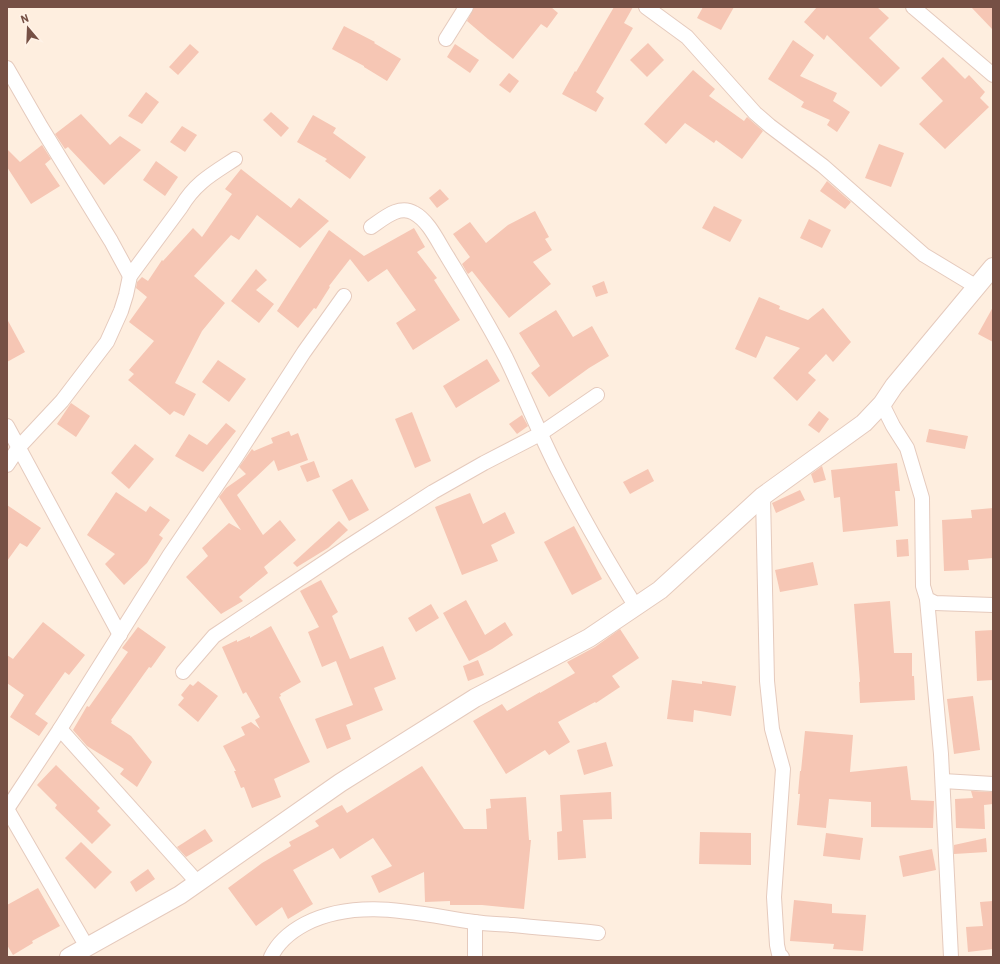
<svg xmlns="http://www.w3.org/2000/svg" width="1000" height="964" viewBox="0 0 1000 964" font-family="Barlow,sans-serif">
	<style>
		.building { fill: #f6c6b4 }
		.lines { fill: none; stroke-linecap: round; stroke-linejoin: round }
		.minor-casing { stroke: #e5cabd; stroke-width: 16 }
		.tertiary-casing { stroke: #e5cabd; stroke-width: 20 }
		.minor { stroke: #fff; stroke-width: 14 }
		.tertiary { stroke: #fff; stroke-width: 18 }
	</style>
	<rect width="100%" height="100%" fill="#feeedf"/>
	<g class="building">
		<polygon points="474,7 551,7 558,13 547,28 541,24 513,59 488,39 467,21"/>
		<polygon points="614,7 633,7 624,23 633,28 596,92 604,98 596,112 562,94 575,71 576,72"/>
		<polygon points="703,7 734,7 721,30 697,18"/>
		<polygon points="817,7 877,7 889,18 869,38 900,68 881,87 827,35 824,40 804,22"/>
		<polygon points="971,7 993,7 993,30"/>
		<polygon points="344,26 375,42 374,43 401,59 387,81 364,67 364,66 332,49"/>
		<polygon points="793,40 814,55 800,76 837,93 833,101 850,112 837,132 827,125 830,120 801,107 804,102 768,79"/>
		<polygon points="648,43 664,60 647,77 630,60"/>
		<polygon points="190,44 199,52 178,75 169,67"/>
		<polygon points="455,44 479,60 470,73 447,57"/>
		<polygon points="943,57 965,79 969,75 985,92 980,98 989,107 945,149 919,124 943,101 921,78"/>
		<polygon points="693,70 715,89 709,96 744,121 747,117 763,131 742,159 716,140 714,143 685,123 666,144 644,124"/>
		<polygon points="509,73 519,81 510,93 499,85"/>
		<polygon points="146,92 159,102 142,124 128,116"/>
		<polygon points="271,112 289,128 281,137 263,120"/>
		<polygon points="81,114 110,145 120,136 141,150 104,185 68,147 65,149 55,134"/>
		<polygon points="313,115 336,128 333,133 366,157 350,179 325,161 327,159 297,142"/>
		<polygon points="182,126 197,135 185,152 170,142"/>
		<polygon points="879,144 904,153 891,187 865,178"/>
		<polygon points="42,145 51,159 45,164 60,186 31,204 7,167 7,149 20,162"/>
		<polygon points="156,161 178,177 165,196 143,180"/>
		<polygon points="241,169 291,208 299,198 329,221 300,248 257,215 239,240 231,235 194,276 225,303 202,331 175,383 196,394 184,416 174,411 170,415 128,380 134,374 129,370 154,341 129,322 147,297 136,288 137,282 142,277 148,281 162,260 163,261 193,228 202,237 232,194 225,189"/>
		<polygon points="827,181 851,202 845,209 820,191"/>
		<polygon points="440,189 449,199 437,208 429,198"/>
		<polygon points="714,206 742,220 730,242 702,228"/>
		<polygon points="535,211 549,237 545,239 552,250 533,262 551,284 509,318 472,271 468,274 466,271 462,264 470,257 453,234 470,222 486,243 508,225"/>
		<polygon points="809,219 831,230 822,248 800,238"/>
		<polygon points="414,228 425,247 417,252 437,278 434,280 460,320 413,350 396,323 416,310 387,269 368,282 350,259 329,286 330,287 316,309 314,308 298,328 277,311 329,230 364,256"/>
		<polygon points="256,269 267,280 256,290 274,304 259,323 231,301"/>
		<polygon points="604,281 608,293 596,297 592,286"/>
		<polygon points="759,297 780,306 779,309 808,320 823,308 851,342 833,362 826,354 808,373 816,380 797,401 773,378 800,348 766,336 756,358 735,349"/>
		<polygon points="993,307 993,342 978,334"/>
		<polygon points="556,310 573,337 592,326 609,356 589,368 549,397 531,373 540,366 519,333"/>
		<polygon points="7,319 25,352 7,362"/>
		<polygon points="487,359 500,381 456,408 443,386"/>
		<polygon points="218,360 246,379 229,402 202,382"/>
		<polygon points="71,403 90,416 76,437 57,424"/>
		<polygon points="819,411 829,419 819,433 808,425"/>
		<polygon points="412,412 431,461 415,468 395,419"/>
		<polygon points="522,415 528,426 517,434 509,424"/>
		<polygon points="226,423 236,431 203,472 175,456 189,434 207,445"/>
		<polygon points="929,429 968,436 965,449 926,442"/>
		<polygon points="289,431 291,436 298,433 308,460 278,471 274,460 237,495 263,535 280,520 296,540 264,567 268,573 239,597 243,601 221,614 186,577 208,556 202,548 229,523 241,530 219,497 226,488 246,474 239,467 252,449 254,451 273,443 271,438"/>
		<polygon points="135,444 154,459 129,489 111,473"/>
		<polygon points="314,461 320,477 307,482 300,466"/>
		<polygon points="897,463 900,491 895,491 898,526 843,532 840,497 834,498 831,470"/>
		<polygon points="822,466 826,480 814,483 811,474"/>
		<polygon points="648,469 654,481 630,494 623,482"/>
		<polygon points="352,479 369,510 349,521 332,490"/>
		<polygon points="800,490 805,500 776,513 772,503"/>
		<polygon points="116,492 146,512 150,506 170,520 159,535 163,538 147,563 124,585 105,564 115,554 87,535"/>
		<polygon points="470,493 483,524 505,512 515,533 491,545 498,561 462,575 435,507"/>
		<polygon points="7,505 41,528 27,547 20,543 7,561"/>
		<polygon points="993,508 993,558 968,560 969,570 944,571 942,520 972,518 971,510"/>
		<polygon points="339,521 348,530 328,548 297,567 293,563"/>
		<polygon points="574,526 602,579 572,595 544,542"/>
		<polygon points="908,539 909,556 897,557 896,540"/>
		<polygon points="813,562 818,585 780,592 775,570"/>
		<polygon points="321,580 338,612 332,616 350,659 383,646 396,679 374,688 383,710 346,725 351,739 327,749 315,719 353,705 336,661 322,667 308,632 319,627 300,591"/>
		<polygon points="466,600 485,635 505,622 513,635 492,649 469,661 443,613"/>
		<polygon points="890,601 894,653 912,653 912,676 914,676 915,700 860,703 859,682 860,682 854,604"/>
		<polygon points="431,604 439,618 416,632 408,618"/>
		<polygon points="43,622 85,655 69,675 65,672 35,714 48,723 39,736 10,717 24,695 7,683 7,655 13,659"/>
		<polygon points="271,626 301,682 280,694 281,696 279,697 310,762 274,779 281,797 252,808 244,787 241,788 234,771 236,771 223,746 245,735 241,727 251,722 260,729 255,720 260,717 246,692 243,694 222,647 237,640 237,642 250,636 250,638"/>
		<polygon points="138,627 166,647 151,668 149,667 111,720 112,721 111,723 131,736 152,762 137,787 120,774 124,769 87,746 73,730 87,706 89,707 128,652 122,648"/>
		<polygon points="620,629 639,658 612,676 620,687 596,703 595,702 558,722 570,742 549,755 545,750 506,774 473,721 502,704 507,711 540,692 540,693 575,673 567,662 595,647"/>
		<polygon points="993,630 993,680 977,681 975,631"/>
		<polygon points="478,660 484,675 468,681 463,666"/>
		<polygon points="672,680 702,684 702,681 736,686 731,716 694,710 693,722 667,719"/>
		<polygon points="198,681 218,696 198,722 178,705 184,698 181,695 190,684 193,686"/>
		<polygon points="973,696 980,750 954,754 947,699"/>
		<polygon points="805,731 853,735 850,772 907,766 911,800 934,801 933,828 871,827 871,802 829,799 826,828 797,825 800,794 798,794 800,771 801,771"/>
		<polygon points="606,742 613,766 584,775 577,750"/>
		<polygon points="56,765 100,808 97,811 111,825 92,844 55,808 57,805 37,785"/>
		<polygon points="422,766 464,829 487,829 486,809 491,808 490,799 526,797 529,840 531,840 524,909 482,905 450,905 450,901 425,902 424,872 379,893 371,876 392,866 373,838 340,859 333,848 293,870 313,904 288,919 282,907 256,926 228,888 262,863 291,846 289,842 319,826 315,821 336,808 342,805 347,813"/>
		<polygon points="971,791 993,792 993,804 984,805 985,829 956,828 955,799 973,798"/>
		<polygon points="611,792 612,819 583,820 586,858 558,860 557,832 562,831 560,795"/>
		<polygon points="205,829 213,841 186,857 177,847"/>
		<polygon points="700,832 751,833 751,865 699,864"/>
		<polygon points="826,833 863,838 860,860 823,856"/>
		<polygon points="986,838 987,852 954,854 954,845"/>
		<polygon points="81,842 112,872 95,889 65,858"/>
		<polygon points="932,849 936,870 903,877 899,856"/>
		<polygon points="148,869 155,879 136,892 130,882"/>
		<polygon points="38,888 60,926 32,941 33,943 13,955 7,945 7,905"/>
		<polygon points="794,900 832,904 832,913 866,915 863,951 833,949 834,944 790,941"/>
		<polygon points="993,901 993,949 968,952 966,927 983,926 980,902"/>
	</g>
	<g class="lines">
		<defs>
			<g id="minor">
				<polyline points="646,7 687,37 755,113 770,126 823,166 924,255 977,287"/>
				<polyline points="913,7 993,75"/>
				<polyline points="446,39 466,7"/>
				<polyline points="7,68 41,127 111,241 130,276"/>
				<path d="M 371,227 C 383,219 399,204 414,213 C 429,221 438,242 447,256 C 467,289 488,323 506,358 C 524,395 539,433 558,470 C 582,517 608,562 636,607"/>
				<polyline points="882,404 893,426 907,448 922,498 923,586 927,599 935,603 993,605"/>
				<polyline points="7,426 120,635"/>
				<path d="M 7,465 L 19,447 L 62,401 L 107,342 L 121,311 L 126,295 L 130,276 L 181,207 C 195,183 212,174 235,159"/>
				<polyline points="763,496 767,681 772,729 783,769 774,897 777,945 779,954 782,957"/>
				<polyline points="927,599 941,754 951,957"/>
				<polyline points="183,672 214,636 346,548 433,492 484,463 540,434 597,395"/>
				<polyline points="60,729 198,883"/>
				<polyline points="943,781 993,784"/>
				<polyline points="7,809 60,729 169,556 236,457 304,352 344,296"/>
				<polyline points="7,809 87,947"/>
				<polyline points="475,922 475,957"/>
				<path d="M 271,957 C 278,942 290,932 305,924 C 358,897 418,914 474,922 C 487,924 500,924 513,925 C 542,928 570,930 598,933"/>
			</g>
			<polyline id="tertiary" points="69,957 180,895 340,783 475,698 589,638 660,590 763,496 864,423 882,404 894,386 993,267"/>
		</defs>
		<use href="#minor" class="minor-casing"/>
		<use href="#tertiary" class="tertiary-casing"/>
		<use href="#minor" class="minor"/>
		<use href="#tertiary" class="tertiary"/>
	</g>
	<rect width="1000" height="964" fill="none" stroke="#765045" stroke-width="16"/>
	<g transform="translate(28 28) rotate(341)" stroke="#fff2e7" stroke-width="3" paint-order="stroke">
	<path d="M0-3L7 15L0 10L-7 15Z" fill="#765045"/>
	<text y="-6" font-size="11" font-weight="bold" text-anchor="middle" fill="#765045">N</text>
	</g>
</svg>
